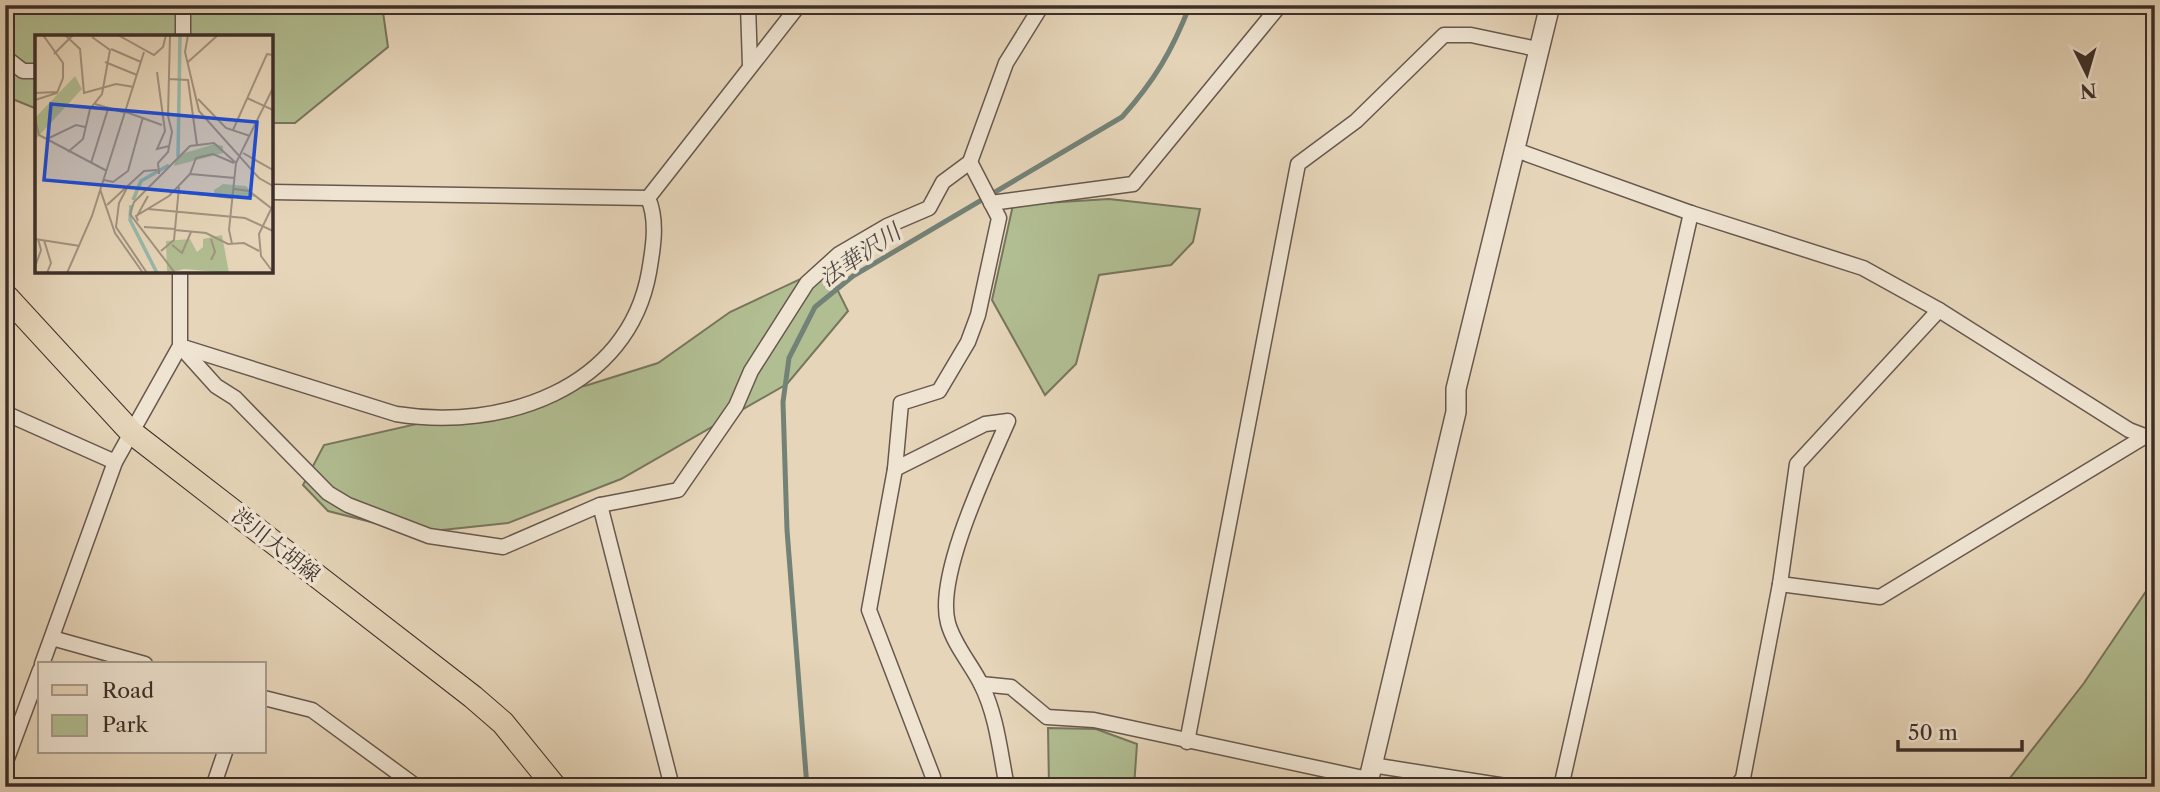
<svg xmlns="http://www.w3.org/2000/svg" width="2160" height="792" viewBox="0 0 2160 792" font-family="'Libre Caslon Text','Noto Serif JP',serif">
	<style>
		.green { fill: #b1be92; stroke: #77765e; stroke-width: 2 }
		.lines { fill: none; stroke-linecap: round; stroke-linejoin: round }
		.stream { stroke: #738277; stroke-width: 5 }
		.minor-casing { stroke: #67584e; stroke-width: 17 }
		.tertiary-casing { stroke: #67584e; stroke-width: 22 }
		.primary-casing { stroke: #3d2f2a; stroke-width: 25 }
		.minor { stroke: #efe4d2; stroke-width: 14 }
		.tertiary { stroke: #efe4d2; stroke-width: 19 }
		.primary { stroke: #e6d5b9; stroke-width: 23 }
		.labels { text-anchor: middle; stroke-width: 7; stroke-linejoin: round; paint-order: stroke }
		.street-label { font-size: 21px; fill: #3d2f2a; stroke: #efe4d2 }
		.water-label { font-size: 23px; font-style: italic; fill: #4f4b44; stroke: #efe4d2 }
		.inset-river { fill: none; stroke: #97b9ab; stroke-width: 3.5 }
		.inset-road { fill: none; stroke: #a29380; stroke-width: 2 }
		.view { fill: #1d4ed8; fill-opacity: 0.15; stroke: #1d4ed8; stroke-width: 3.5 }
		.inset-edge { fill: none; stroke: #3d2f2a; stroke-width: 3.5 }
	</style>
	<rect width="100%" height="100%" fill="#e6d5b9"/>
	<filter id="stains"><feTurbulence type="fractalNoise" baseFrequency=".00286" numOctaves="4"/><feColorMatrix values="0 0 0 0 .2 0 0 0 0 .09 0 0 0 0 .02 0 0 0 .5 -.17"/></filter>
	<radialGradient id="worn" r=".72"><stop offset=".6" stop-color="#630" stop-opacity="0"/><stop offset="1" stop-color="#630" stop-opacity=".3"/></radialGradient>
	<g class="green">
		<polygon points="5,5 382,5 388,47 295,123 271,123 271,37 37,37 37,109 5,96"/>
		<polygon points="1109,199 1200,209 1193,242 1171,265 1099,275 1076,364 1045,395 992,300 1013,205"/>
		<polygon points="826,267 848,311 787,384 621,479 508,523 414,533 328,511 303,485 324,445 588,385 658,363 730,312"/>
		<polygon points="2155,578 2155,787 2003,787 2084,683"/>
		<polygon points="1048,728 1096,729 1137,744 1134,787 1049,787"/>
	</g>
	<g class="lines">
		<path class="stream" d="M 807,787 L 787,530 L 783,402 L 789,358 L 815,307 L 853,276 L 1122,117 C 1155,80 1172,51 1190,5"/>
		<defs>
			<g id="minor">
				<polyline points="748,5 750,66"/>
				<polyline points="183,37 183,5"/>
				<polyline points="5,57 23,71 37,71"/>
				<polyline points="1513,149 1691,213 1863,268 1939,310 2129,430 2155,440"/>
				<polyline points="271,192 648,198"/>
				<polyline points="648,198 799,5"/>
				<polyline points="991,203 1133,184 1280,5"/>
				<polyline points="180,346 216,386 235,398 328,493 348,505 429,536 503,547 600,505 678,490 736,406 751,371 807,283 839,254 887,226 929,208 943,182 970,162 1006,63 1042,5"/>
				<path d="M 180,346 L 396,414 C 501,431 628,390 649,272 C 653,249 658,220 648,198"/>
				<polyline points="5,413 115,462"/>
				<path d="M 895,469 L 985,424 L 1008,421 C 988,467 935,576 948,623 C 954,645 971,664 981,684 C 997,716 1000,752 1007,787"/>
				<polyline points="600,505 672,787"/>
				<polyline points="1780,584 1880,597 2144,437"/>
				<polyline points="52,638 145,664"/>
				<polyline points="42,664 115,462 180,346 180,271"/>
				<polyline points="981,684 1011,687 1047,717 1094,720 1368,779"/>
				<polyline points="264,698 312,710 417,787"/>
				<polyline points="1187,742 1298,164 1356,121 1444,35 1471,35 1537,49"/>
				<polyline points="5,764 40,670"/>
				<polyline points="1372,765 1512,787"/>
				<polyline points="213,787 225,752"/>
				<polyline points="933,787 933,777 869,610 895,469 901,403 939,391 968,342 978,315 999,218 970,162"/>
				<polyline points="1561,787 1691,213"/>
				<polyline points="1736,787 1743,778 1780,584 1797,464 1939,310"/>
			</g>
			<polyline id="tertiary" points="1367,787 1456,412 1456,389 1550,5"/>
			<polyline id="primary" points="5,295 131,432 473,697 503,723 555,787"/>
		</defs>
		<use href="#minor" class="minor-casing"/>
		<use href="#tertiary" class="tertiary-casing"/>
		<use href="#primary" class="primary-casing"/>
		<use href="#minor" class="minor"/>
		<use href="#tertiary" class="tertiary"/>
		<use href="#primary" class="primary"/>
	</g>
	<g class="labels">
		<g class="street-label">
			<text transform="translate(276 545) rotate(38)" y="7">渋川大胡線</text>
		</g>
		<g class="water-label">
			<text transform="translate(860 255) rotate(-34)" y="8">法華沢川</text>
		</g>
	</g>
	<g transform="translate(35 35)">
		<rect width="238" height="238" fill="#e6d5b9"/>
		<path d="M 40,41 L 47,54 L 0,105 L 0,83 ZM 180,109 L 188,111 L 188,118 L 139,131 L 143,120 ZM 188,149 L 211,151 L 222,162 L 179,161 L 179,155 ZM 187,200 L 194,238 L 149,234 L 132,238 L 131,206 L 155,204 L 162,217 L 168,212 L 168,204 Z" fill="#b1be92"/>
		<path class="inset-river" d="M 143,122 L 145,0M 98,165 L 106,146 L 134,130M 96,170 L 95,185 L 122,238"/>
		<path class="inset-road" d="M 30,0 L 45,14 L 49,58 L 81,49 L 99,52M 83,0 L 119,20 L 128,12 L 131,0M 153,0 L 150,17 L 164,76 L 224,143 L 238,151M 76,14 L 106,27M 19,19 L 38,0M 70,27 L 102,40M 153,27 L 183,0M 122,37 L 130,96 L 122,114 L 134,111M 134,44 L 153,45 L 162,110M 0,58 L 22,57M 212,63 L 238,75M 163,64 L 191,93 L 215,101M 0,65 L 22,58 L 28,43 L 28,28 L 8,0M 60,69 L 91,78M 91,77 L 127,90M 0,83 L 4,100 L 72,136M 198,95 L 232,19 L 238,20M 14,103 L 41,90 L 50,92M 33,117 L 48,104 L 55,74 L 67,59 L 75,15 L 57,2M 208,118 L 238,135M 56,128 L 73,74M 124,139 L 123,128 L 133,117 L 137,97 L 133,81 L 135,0M 155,139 L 200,143M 69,145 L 78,147 L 93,136 L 108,82M 92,153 L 84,168 L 81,192 L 112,238M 65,154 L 80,198 L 108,238M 199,154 L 214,156 L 236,173M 144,157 L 197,163M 72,170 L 109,136 L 122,135M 238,170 L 224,199 L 226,221 L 238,237M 113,174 L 210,183 L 238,196M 102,181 L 113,161M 103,186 L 101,181 L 134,161 L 155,139 L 161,123 L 178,119 L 199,128M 109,192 L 140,194M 140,195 L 171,198 L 193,209 L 209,208 L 224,216M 0,204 L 45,211M 176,204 L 180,217 L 176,225M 9,205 L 16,228 L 12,238M 197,209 L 194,195 L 201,128 L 238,53M 137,210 L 147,218 L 156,197M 126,216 L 139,205 L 144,152M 0,232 L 6,215 L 3,204M 32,238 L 57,181 L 109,17M 140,238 L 95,179 L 99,167 L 155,111 L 179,108 L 201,128"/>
		<path class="view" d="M 16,69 L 222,87 L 215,163 L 9,145 Z"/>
		<rect width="238" height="238" class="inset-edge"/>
	</g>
	<rect width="2160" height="792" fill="none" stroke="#e6d5b9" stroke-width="28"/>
	<rect x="7" y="7" width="2146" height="778" fill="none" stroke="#3d2f2a" stroke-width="3.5"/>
	<rect x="14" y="14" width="2132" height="764" fill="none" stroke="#3d2f2a" stroke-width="2"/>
	<rect x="38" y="662" width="228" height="91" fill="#efe4d2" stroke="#a89c8f" stroke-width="2"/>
	<rect x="52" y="685" width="35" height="10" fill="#e6d5b9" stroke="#a89c8f" stroke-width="2"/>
	<text x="102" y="698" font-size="21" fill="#3d2f2a">Road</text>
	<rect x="52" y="715" width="35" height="21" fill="#b1be92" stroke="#a89c8f" stroke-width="2"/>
	<text x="102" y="732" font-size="21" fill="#3d2f2a">Park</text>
	<g transform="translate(2087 74) rotate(175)" stroke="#efe4d2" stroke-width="5" paint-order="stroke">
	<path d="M0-5L12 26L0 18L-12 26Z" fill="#3d2f2a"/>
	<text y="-10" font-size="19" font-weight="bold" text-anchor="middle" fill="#3d2f2a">N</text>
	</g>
	<path d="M1898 740v10h124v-10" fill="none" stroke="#3d2f2a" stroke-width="3.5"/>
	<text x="1908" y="740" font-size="21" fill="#3d2f2a" stroke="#efe4d2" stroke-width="5" paint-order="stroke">50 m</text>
	<rect width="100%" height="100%" filter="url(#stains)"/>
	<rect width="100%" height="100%" fill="url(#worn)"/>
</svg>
